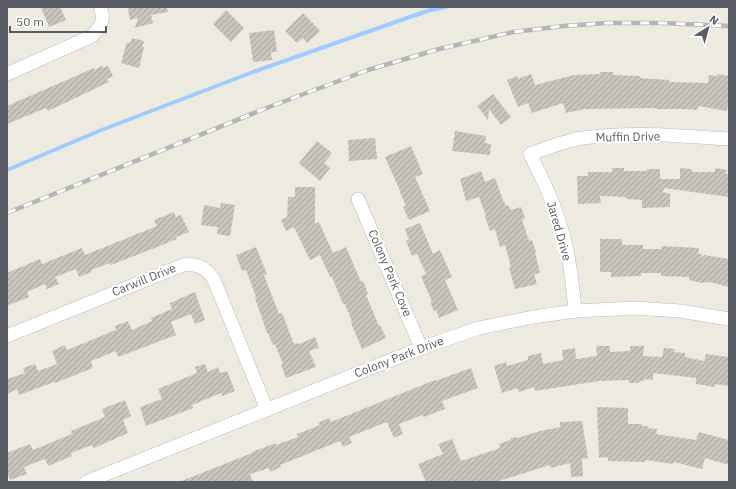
<svg xmlns="http://www.w3.org/2000/svg" width="736" height="489" viewBox="0 0 736 489" font-family="'IBM Plex Sans',sans-serif">
	<style>
		.lines { fill: none; stroke-linecap: round; stroke-linejoin: round }
		.stream { stroke: #9eccff; stroke-width: 4 }
		.building { fill: url(#building-hatch) }
		.street-casing { stroke: #b8bac0; stroke-width: 14 }
		.street { stroke: #fff; stroke-width: 13 }
		.rail-casing { stroke: #b4b5b5; stroke-width: 4.5 }
		.rail { stroke: #fff; stroke-width: 3; stroke-dasharray: 9; stroke-linecap: butt }
		.labels { text-anchor: middle; stroke-width: 4; stroke-linejoin: round; paint-order: stroke }
		.street-label { font-size: 12px; fill: #595c62; stroke: #fff }
	</style>
	<defs>
		<pattern id="building-hatch" width="6" height="6" patternUnits="userSpaceOnUse"><rect width="6" height="6" fill="#c8c5bd"/><path d="M-1 1l2-2M0 6l6-6M5 7l2-2" fill="none" stroke="#a5a39d"/></pattern>
	</defs>
	<rect width="100%" height="100%" fill="#edebe0"/>
	<g class="lines">
		<polyline class="stream" points="7,170 99,131 253,72 427,11 446,7"/>
	</g>
	<g class="building">
		<polygon points="41,7 60,7 66,20 49,27"/>
		<polygon points="128,7 167,7 168,12 151,15 153,23 135,28 138,18 130,20 128,10 129,10"/>
		<polygon points="226,10 244,28 231,42 213,24"/>
		<polygon points="303,13 320,31 307,43 303,38 297,43 285,31"/>
		<polygon points="274,30 277,52 271,52 272,60 253,62 249,33"/>
		<polygon points="132,38 144,41 142,47 144,47 139,68 121,63 127,42 130,43"/>
		<polygon points="102,66 103,68 108,66 113,76 107,79 109,82 48,111 46,108 7,124 7,106 94,68 95,70"/>
		<polygon points="600,72 613,72 613,75 640,76 640,78 669,80 669,82 708,83 709,75 717,76 718,74 729,76 729,97 727,111 698,106 697,110 686,109 656,109 656,108 585,109 566,113 563,103 532,113 528,103 518,107 507,80 517,76 518,79 531,74 535,85 574,75 600,74"/>
		<polygon points="493,94 511,117 501,125 489,109 488,120 477,106"/>
		<polygon points="455,131 486,136 485,143 491,144 490,155 452,151"/>
		<polygon points="375,138 377,159 349,161 348,140"/>
		<polygon points="317,141 332,153 324,163 330,168 320,181 299,163"/>
		<polygon points="411,146 423,174 415,177 430,211 409,220 403,207 406,206 400,192 400,191 385,157"/>
		<polygon points="612,168 624,168 624,171 647,171 647,169 660,169 660,179 680,179 680,168 692,169 692,172 715,172 715,168 727,170 726,174 729,175 729,197 664,188 663,192 670,194 670,207 642,208 642,200 626,199 626,197 600,196 601,203 578,204 577,176 588,176 588,172 612,172"/>
		<polygon points="481,171 485,182 495,178 503,200 506,206 508,205 511,210 521,207 525,218 522,220 529,241 532,240 536,252 535,252 540,273 534,274 537,284 515,289 509,267 511,267 505,245 500,247 495,229 490,231 485,217 486,216 479,197 466,201 460,179"/>
		<polygon points="295,187 315,187 315,224 319,222 333,253 346,247 361,282 363,281 368,294 366,295 379,326 380,325 386,338 362,349 351,323 352,322 345,304 343,304 332,277 330,277 320,255 310,260 294,227 286,231 281,220 287,217 288,197 295,197"/>
		<polygon points="221,203 235,205 230,236 217,234 218,227 201,225 204,205 220,208"/>
		<polygon points="174,212 176,217 181,215 189,232 176,237 177,239 152,249 111,265 110,263 91,270 92,272 79,277 76,269 55,277 59,284 47,289 45,284 27,292 29,297 7,306 7,273 40,259 42,264 82,248 85,255 157,226 154,220"/>
		<polygon points="420,223 433,254 440,250 452,277 445,280 458,310 439,318 436,310 434,311 430,302 432,302 421,276 426,274 417,254 412,256 406,241 409,240 405,229"/>
		<polygon points="600,239 622,239 622,245 643,245 643,249 662,249 662,246 699,248 698,254 702,254 702,258 704,255 729,259 729,287 709,282 702,283 689,280 689,277 661,276 661,273 641,273 641,276 611,277 611,272 600,272"/>
		<polygon points="256,247 267,274 264,275 279,314 282,313 294,344 298,343 299,344 315,337 319,348 309,351 316,367 286,378 281,365 283,364 275,344 273,345 268,333 267,333 255,298 256,297 246,270 242,271 236,255"/>
		<polygon points="195,292 205,320 195,324 191,314 171,322 176,335 118,357 116,351 91,361 93,368 55,383 54,382 19,395 17,389 7,394 7,379 25,373 23,368 35,364 38,371 57,364 52,351 65,345 67,350 116,330 115,326 128,321 132,330 152,321 151,318 172,309 170,303"/>
		<polygon points="596,346 610,346 610,352 630,351 630,346 644,346 643,356 662,357 664,348 675,349 674,352 685,353 685,357 704,361 706,354 729,357 729,386 715,384 715,387 696,384 696,378 653,373 653,380 644,379 644,381 639,381 639,383 629,383 629,380 599,381 535,391 534,387 519,392 517,388 502,393 494,366 506,362 507,366 528,360 528,356 541,353 543,364 563,360 562,350 575,348 576,359 597,356"/>
		<polygon points="205,364 208,372 218,367 220,373 227,371 235,391 222,396 221,393 192,405 193,408 146,426 140,407 162,399 158,389 197,373 195,367"/>
		<polygon points="471,368 478,388 442,401 445,409 424,417 422,415 399,424 403,434 394,438 387,422 349,437 352,443 343,447 340,441 280,465 281,467 270,472 269,468 250,474 253,482 179,482 252,453 252,452 276,443 276,445 298,437 297,434 320,425 318,423 329,418 331,422 435,380 435,381"/>
		<polygon points="125,400 131,416 123,420 128,433 94,448 92,445 71,453 72,456 48,466 45,459 24,467 27,474 10,480 7,471 7,453 30,444 33,450 72,434 71,431 105,417 102,409"/>
		<polygon points="597,407 628,408 628,424 642,424 642,426 648,426 647,428 657,429 656,434 696,440 699,432 729,440 729,465 705,458 702,469 674,462 673,464 645,460 645,462 608,461 608,457 599,458"/>
		<polygon points="582,421 588,458 582,459 583,476 571,477 570,463 551,468 550,465 496,482 426,482 418,464 443,454 438,444 452,439 461,461 500,448 499,444 510,440 511,438 515,437 517,438 540,431 560,427 560,422"/>
	</g>
	<g class="lines">
		<defs>
			<g id="street">
				<path d="M 7,74 L 92,36 C 100,27 106,20 100,7"/>
				<polyline points="358,199 421,348"/>
				<path d="M 575,311 C 573,288 571,265 565,242 C 558,211 544,182 530,154 C 545,149 567,140 583,138 C 631,131 681,136 729,139"/>
				<path d="M 7,336 L 183,265 C 197,263 207,268 214,280 L 267,410"/>
				<polyline points="86,482 421,348 479,328 533,317 575,311 635,308 680,311 729,319"/>
			</g>
		</defs>
		<use href="#street" class="street-casing"/>
		<use href="#street" class="street"/>
		<defs>
			<polyline id="rail" points="7,213 269,107 368,70 439,49 513,32 564,26 606,23 663,23 729,26"/>
		</defs>
		<use href="#rail" class="rail-casing"/>
		<use href="#rail" class="rail"/>
	</g>
	<g class="labels">
		<g class="street-label">
			<text transform="translate(628 137) rotate(-1)" y="4">Muffin Drive</text>
			<text transform="translate(559 231) rotate(74)" y="4">Jared Drive</text>
			<text transform="translate(390 273) rotate(67)" y="4">Colony Park Cove</text>
			<text transform="translate(144 280) rotate(-22)" y="4">Carwill Drive</text>
			<text transform="translate(399 357) rotate(-21)" y="4">Colony Park Drive</text>
		</g>
	</g>
	<rect width="736" height="489" fill="none" stroke="#595c62" stroke-width="16"/>
	<g transform="translate(708 28) rotate(37)" stroke="#ffffff" stroke-width="3" paint-order="stroke">
	<path d="M0-3L7 15L0 10L-7 15Z" fill="#595c62"/>
	<text y="-6" font-size="11" font-weight="bold" text-anchor="middle" fill="#595c62">N</text>
	</g>
	<path d="M10 26v6h96v-6" fill="none" stroke="#595c62" stroke-width="2"/>
	<text x="16" y="26" font-size="12" fill="#595c62" stroke="#ffffff" stroke-width="3" paint-order="stroke">50 m</text>
</svg>
